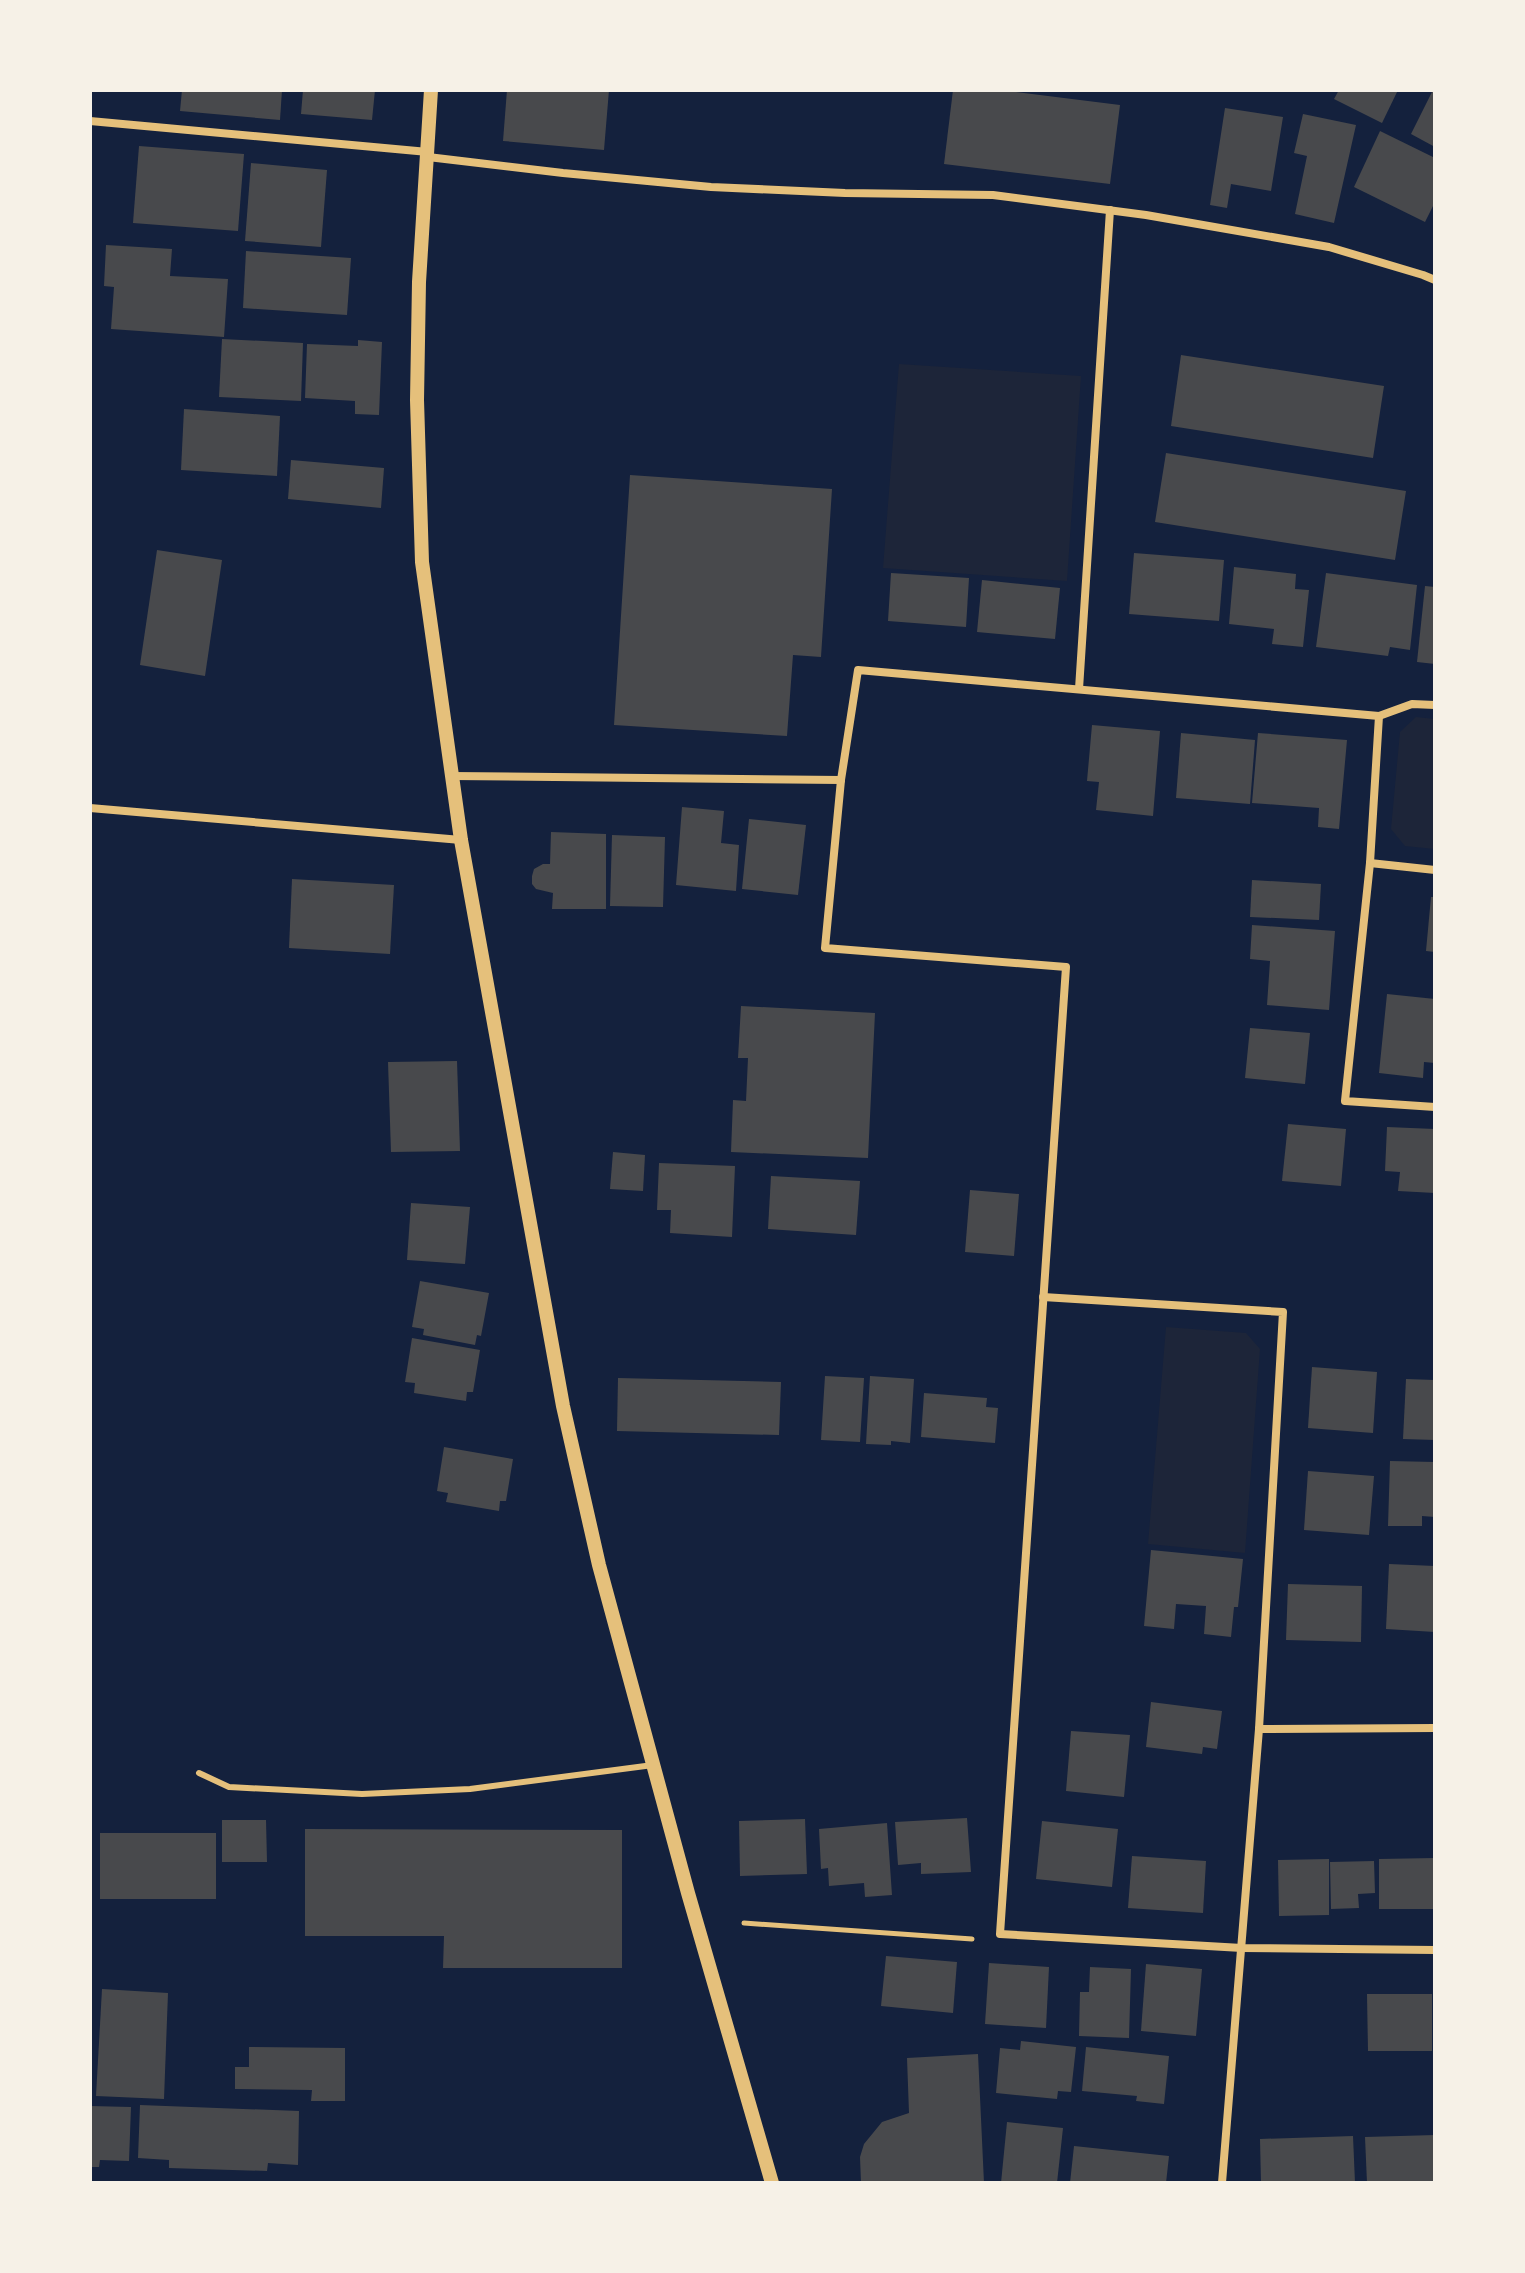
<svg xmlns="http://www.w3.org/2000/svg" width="1525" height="2273" viewBox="0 0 1525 2273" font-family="'Source Sans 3',sans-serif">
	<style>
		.green { fill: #1d2539 }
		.building { fill: #48494c }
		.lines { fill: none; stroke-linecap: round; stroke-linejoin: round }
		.path { stroke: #e5c07b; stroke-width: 5 }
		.service { stroke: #e5c07b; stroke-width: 6 }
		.minor { stroke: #e5c07b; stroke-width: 8 }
		.tertiary { stroke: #e5c07b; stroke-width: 14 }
	</style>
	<rect width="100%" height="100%" fill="#14213d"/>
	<g class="green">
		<polygon points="899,364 1081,376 1067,581 883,568"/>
		<polygon points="1416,717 1435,719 1435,849 1405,846 1391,829 1400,732"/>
		<polygon points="1166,1327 1246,1333 1260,1349 1245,1553 1148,1544"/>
	</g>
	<g class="building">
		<polygon points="182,90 282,90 280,120 180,111"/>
		<polygon points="303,90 375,90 372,120 301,114"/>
		<polygon points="507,90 609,90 604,150 503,141"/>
		<polygon points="953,90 1000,90 1120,105 1110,184 944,164"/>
		<polygon points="1339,90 1398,90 1382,123 1334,99"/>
		<polygon points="1433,90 1435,90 1435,147 1411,134"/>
		<polygon points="1225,108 1283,117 1271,191 1231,184 1227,208 1210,205"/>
		<polygon points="1303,114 1356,125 1334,223 1295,214 1307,156 1294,153"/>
		<polygon points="1380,131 1435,158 1435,202 1425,222 1354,187"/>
		<polygon points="139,146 244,154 238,231 133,223"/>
		<polygon points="251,163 327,170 321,247 245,241"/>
		<polygon points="106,245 172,249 170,276 228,279 224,337 111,329 114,287 104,286"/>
		<polygon points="246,251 351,258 347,315 243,308"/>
		<polygon points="222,339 303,343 301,401 219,397"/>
		<polygon points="358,340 382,342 379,415 355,414 355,401 305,398 307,344 358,346"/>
		<polygon points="1181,355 1384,386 1373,458 1171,426"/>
		<polygon points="184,409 280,416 277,476 181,470"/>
		<polygon points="1166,453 1406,491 1395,560 1155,522"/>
		<polygon points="291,460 384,468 381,508 288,499"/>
		<polygon points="630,475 832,489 821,657 793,655 787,736 614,725"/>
		<polygon points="157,550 222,560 205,676 140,665"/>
		<polygon points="1134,553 1224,560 1219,621 1129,614"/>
		<polygon points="1234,567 1296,574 1295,589 1309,590 1303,647 1272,644 1274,629 1229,624"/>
		<polygon points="891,573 969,578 966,627 888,621"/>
		<polygon points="1326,573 1417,585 1410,650 1390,647 1388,656 1316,647"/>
		<polygon points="982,580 1060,588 1055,639 977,632"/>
		<polygon points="1425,586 1435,587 1435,664 1417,662"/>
		<polygon points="1092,725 1160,731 1153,816 1096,810 1099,782 1087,781"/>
		<polygon points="1181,733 1255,740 1250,804 1176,798"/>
		<polygon points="1258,733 1347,740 1339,829 1318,827 1319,808 1252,803"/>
		<polygon points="682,807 724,811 721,843 739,845 736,891 676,885"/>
		<polygon points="749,819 806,825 798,895 742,889"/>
		<polygon points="551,832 606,834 606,909 552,909 553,893 536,889 532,884 532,876 534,869 543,864 550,864"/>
		<polygon points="612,835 665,837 663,907 610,906"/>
		<polygon points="292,879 394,885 390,954 289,948"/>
		<polygon points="1252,880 1321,884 1319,920 1250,917"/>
		<polygon points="1431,897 1435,897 1435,952 1426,951"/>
		<polygon points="1252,925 1335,931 1329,1010 1267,1005 1270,961 1250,959"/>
		<polygon points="1387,994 1435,999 1435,1063 1424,1062 1423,1078 1379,1073"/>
		<polygon points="741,1006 875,1013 868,1158 731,1152 733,1100 746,1101 748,1058 738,1058"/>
		<polygon points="1250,1028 1310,1033 1305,1084 1245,1078"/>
		<polygon points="457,1061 460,1151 391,1152 388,1062"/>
		<polygon points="1288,1124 1346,1129 1341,1186 1282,1181"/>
		<polygon points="1387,1127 1435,1129 1435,1193 1398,1191 1400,1172 1385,1171"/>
		<polygon points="613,1152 645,1155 643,1191 610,1189"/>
		<polygon points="659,1163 735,1166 732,1237 670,1233 671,1210 657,1210"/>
		<polygon points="771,1176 860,1181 856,1235 768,1229"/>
		<polygon points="970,1190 1019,1194 1014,1256 965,1252"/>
		<polygon points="411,1203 470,1207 465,1264 407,1260"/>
		<polygon points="420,1281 489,1293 481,1336 477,1335 475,1345 423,1335 424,1329 412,1327"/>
		<polygon points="412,1338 480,1350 473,1392 467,1392 466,1401 414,1393 415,1383 405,1382"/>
		<polygon points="1312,1367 1377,1372 1373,1433 1308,1428"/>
		<polygon points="825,1376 864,1378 860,1442 821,1440"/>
		<polygon points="870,1376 914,1379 910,1443 891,1441 891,1445 866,1444"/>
		<polygon points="618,1378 781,1382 779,1435 617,1431"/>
		<polygon points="1406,1379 1435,1380 1435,1440 1403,1439"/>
		<polygon points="924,1393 987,1398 986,1407 998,1408 995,1443 921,1437"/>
		<polygon points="444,1447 513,1459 506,1501 500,1501 499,1511 446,1502 448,1493 437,1491"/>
		<polygon points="1390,1461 1435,1462 1435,1517 1422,1516 1422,1526 1388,1526"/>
		<polygon points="1308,1471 1374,1476 1369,1535 1304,1530"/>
		<polygon points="1151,1550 1243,1559 1238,1607 1234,1607 1231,1637 1204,1634 1206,1606 1176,1604 1174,1629 1144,1626"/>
		<polygon points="1389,1564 1435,1566 1435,1632 1386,1629"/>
		<polygon points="1288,1584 1362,1586 1361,1642 1286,1640"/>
		<polygon points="1151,1702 1222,1711 1217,1749 1203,1747 1202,1754 1146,1747"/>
		<polygon points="1071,1731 1130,1735 1124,1797 1066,1791"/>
		<polygon points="967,1818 971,1872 921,1874 921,1863 898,1865 895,1822"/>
		<polygon points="805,1819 807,1874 740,1876 739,1821"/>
		<polygon points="222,1820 266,1820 267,1862 222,1862"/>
		<polygon points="1042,1821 1118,1829 1112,1887 1036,1879"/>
		<polygon points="887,1823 892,1895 865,1897 864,1883 829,1886 828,1868 821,1869 819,1829"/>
		<polygon points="305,1829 622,1830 622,1968 443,1968 444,1936 305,1936"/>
		<rect x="100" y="1833" width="116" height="66"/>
		<polygon points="1132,1856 1206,1861 1203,1913 1128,1908"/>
		<polygon points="1435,1858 1435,1909 1379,1909 1379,1859"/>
		<polygon points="1329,1859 1329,1915 1279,1916 1278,1860"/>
		<polygon points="1374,1861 1375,1893 1358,1894 1359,1908 1331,1909 1330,1862"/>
		<polygon points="886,1956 957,1962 953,2013 881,2006"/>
		<polygon points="989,1963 1049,1967 1046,2028 985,2024"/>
		<polygon points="1146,1964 1202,1969 1196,2036 1141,2031"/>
		<polygon points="1090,1967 1131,1969 1129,2038 1079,2036 1080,1992 1089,1992"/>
		<polygon points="102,1989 168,1993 164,2099 96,2096"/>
		<polygon points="1367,1994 1432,1994 1432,2051 1368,2051"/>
		<polygon points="1021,2041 1076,2047 1071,2092 1058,2091 1057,2099 996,2093 1000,2048 1020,2050"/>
		<polygon points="249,2047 345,2048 345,2101 311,2101 312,2090 235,2089 235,2067 249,2067"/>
		<polygon points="1086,2047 1169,2056 1164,2104 1136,2101 1137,2096 1082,2091"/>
		<polygon points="978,2054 984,2183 861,2183 860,2157 864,2144 882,2122 909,2113 907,2058"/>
		<polygon points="140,2105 299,2111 298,2165 268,2163 267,2171 169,2168 169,2160 138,2158"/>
		<polygon points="90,2106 131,2107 129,2161 100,2160 99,2167 90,2167"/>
		<polygon points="1007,2122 1063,2128 1057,2183 1001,2183"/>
		<polygon points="1435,2135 1435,2183 1367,2183 1365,2137"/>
		<polygon points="1353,2136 1355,2183 1261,2183 1260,2139"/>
		<polygon points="1074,2146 1169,2156 1166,2183 1070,2183"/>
	</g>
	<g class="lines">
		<polyline class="path" points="744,1923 972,1939"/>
		<polyline class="service" points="199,1773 229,1787 362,1794 470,1789 653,1765"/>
		<g class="minor">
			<polyline points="90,121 428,152"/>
			<polyline points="428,157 563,173 711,187 845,193 993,195 1146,215 1329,247 1423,275 1435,280"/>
			<polyline points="1079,689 1110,210"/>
			<polyline points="1379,716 1412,704 1435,705"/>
			<polyline points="451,776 841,780"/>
			<polyline points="90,808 461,840"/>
			<polyline points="1370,863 1435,870"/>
			<polyline points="1435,1107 1345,1101 1370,863 1379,716 858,670 841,780 825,948 1066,967 1000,1934 1242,1948 1435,1950"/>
			<polyline points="1043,1297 1283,1312 1259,1729 1222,2183"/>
			<polyline points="1259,1729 1435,1728"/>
		</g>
		<polyline class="tertiary" points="431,90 419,282 417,400 422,562 461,840 563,1406 599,1565 688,1893 772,2183"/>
	</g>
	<rect width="1525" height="2273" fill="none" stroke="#f6f1e7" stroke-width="184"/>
</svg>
